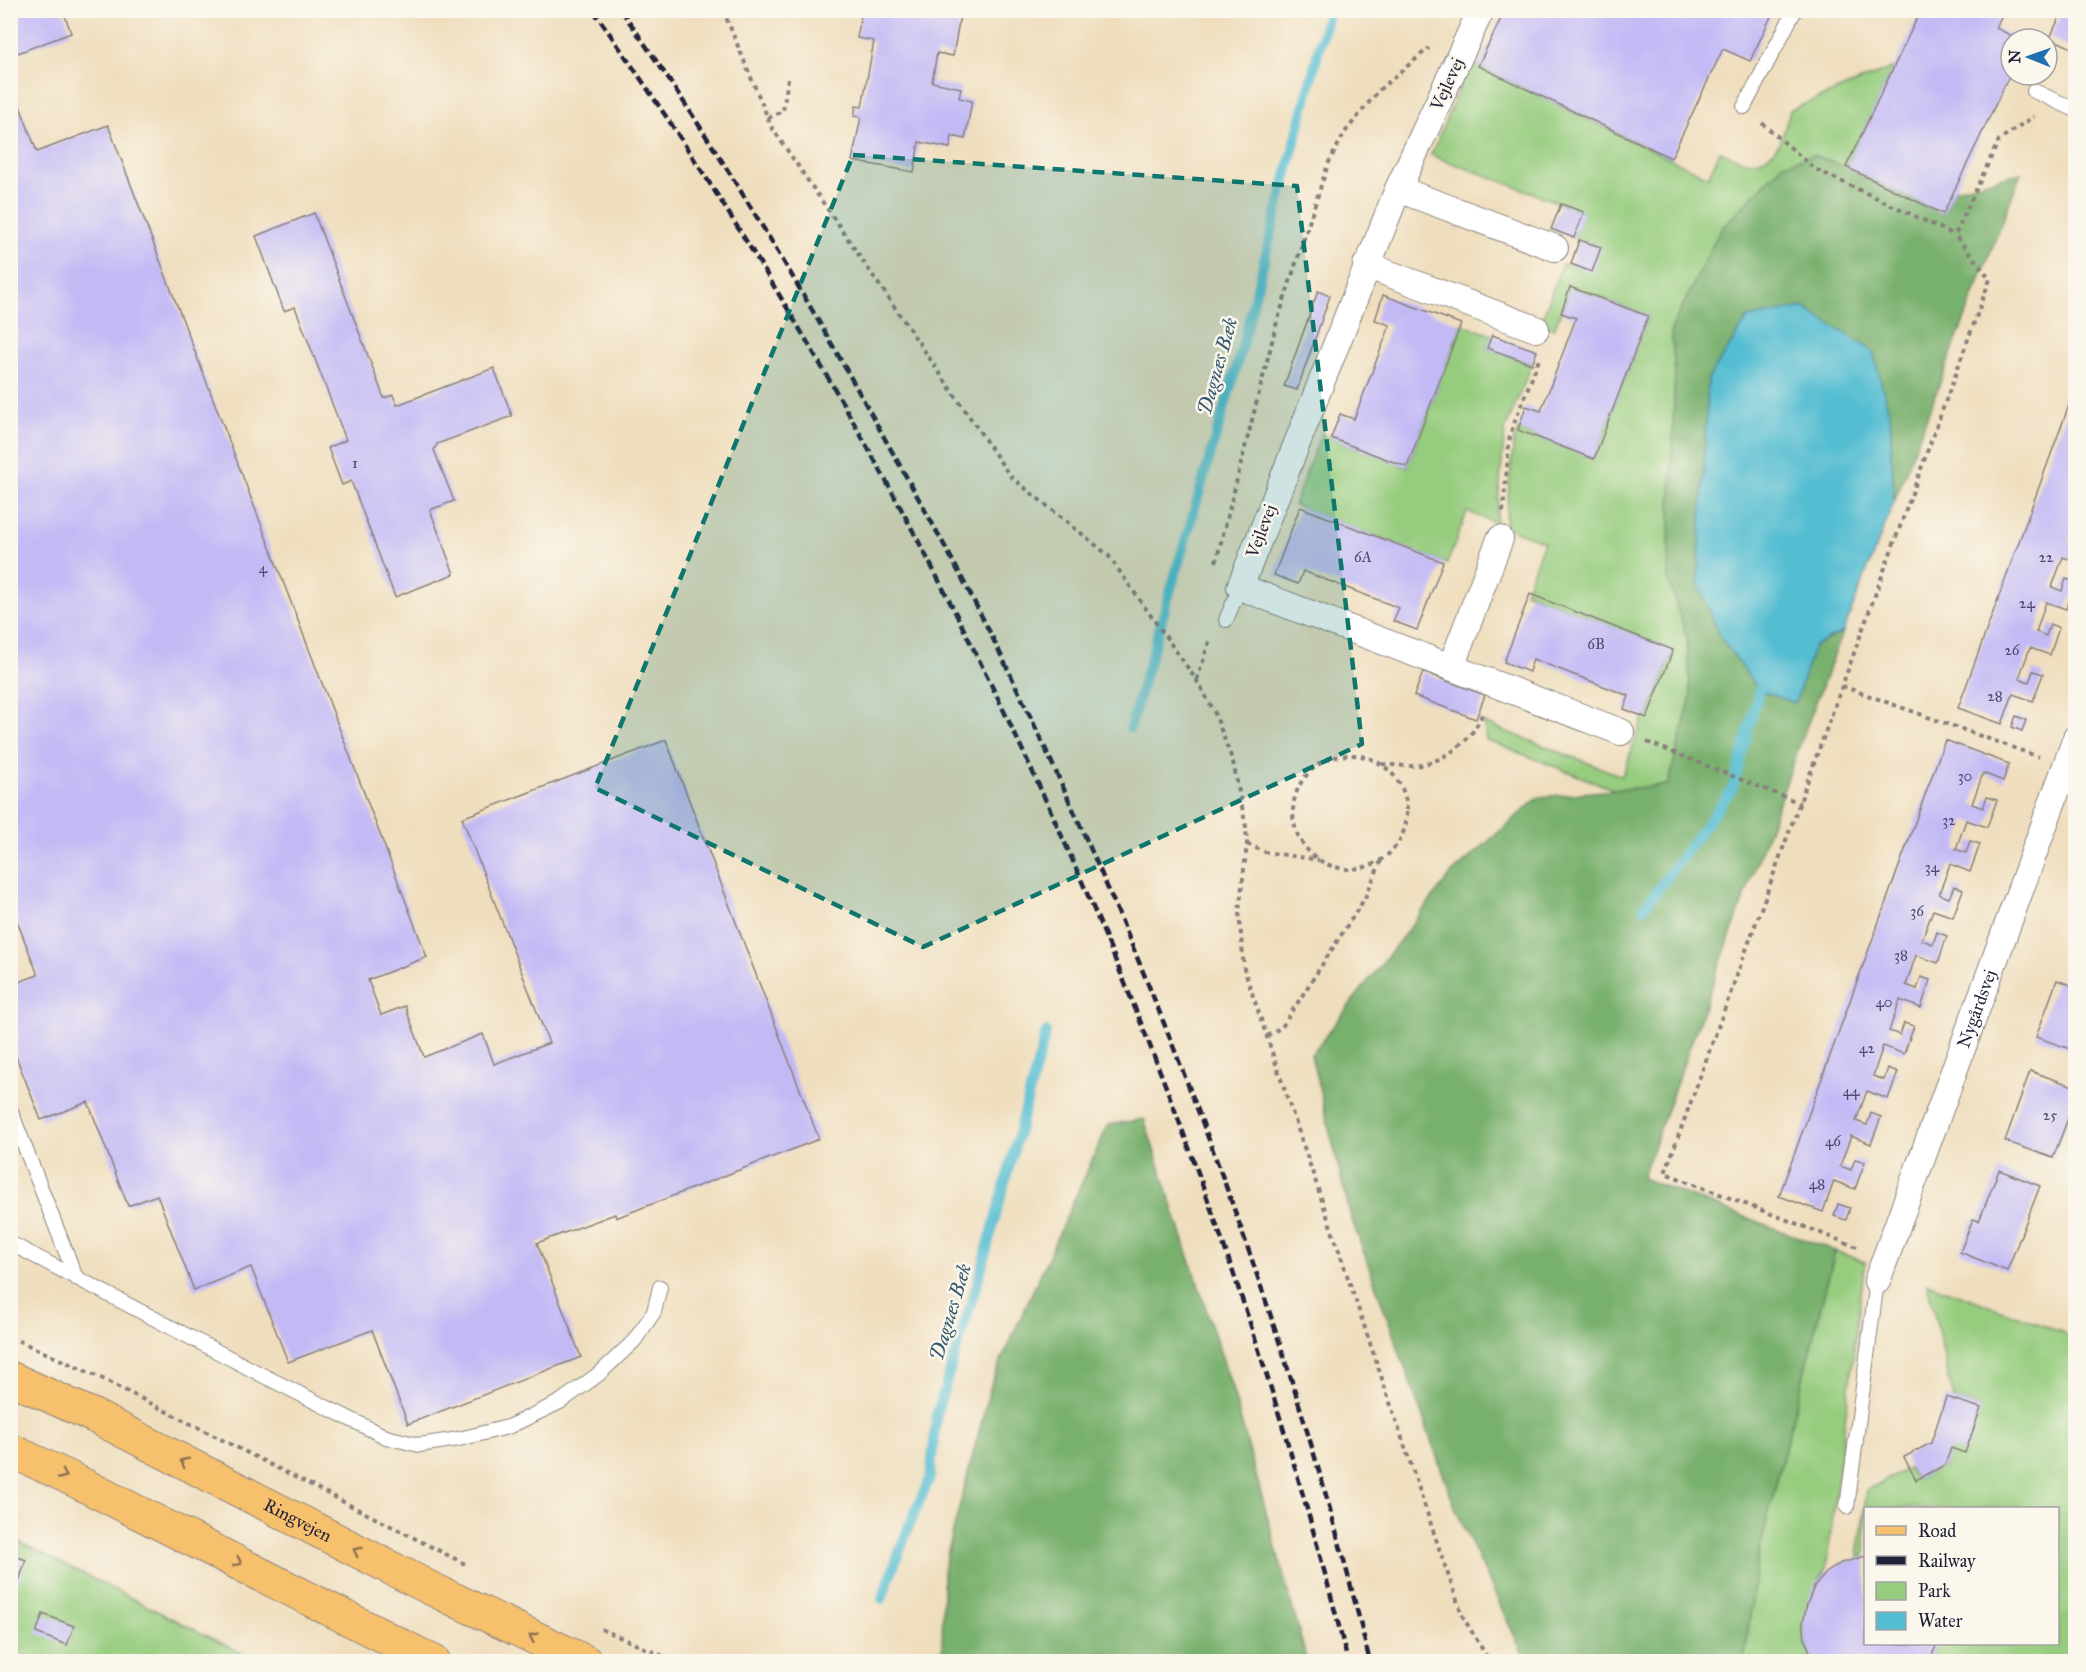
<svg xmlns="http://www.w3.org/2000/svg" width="2086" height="1672" viewBox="0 0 2086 1672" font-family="'IM FELL Great Primer',serif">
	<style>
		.green { fill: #96cc7e; stroke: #5c775c; stroke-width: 1.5 }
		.forest { fill: #78b06d; stroke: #4d6954; stroke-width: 1.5 }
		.water { fill: #55bdd2; stroke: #3c7086; stroke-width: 1.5 }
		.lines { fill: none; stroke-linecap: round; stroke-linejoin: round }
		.stream { stroke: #55bdd2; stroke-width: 10 }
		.building { fill: #c3baf5 }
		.service-casing { stroke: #88807c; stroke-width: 16 }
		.minor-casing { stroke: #88807c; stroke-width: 28 }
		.primary-casing { stroke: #88807c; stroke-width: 35 }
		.path { stroke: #88807c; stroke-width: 4; stroke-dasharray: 4.5 4.5; stroke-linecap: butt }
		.service { stroke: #fff; stroke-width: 14 }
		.minor { stroke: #fff; stroke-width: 26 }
		.primary { stroke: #f7c06c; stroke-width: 33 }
		.rail { stroke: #22223b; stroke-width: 4.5; stroke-dasharray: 9 4.5; stroke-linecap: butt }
		.oneway { stroke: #8c7154 }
		.marked { fill: #0f766e; fill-opacity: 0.2; stroke: #0f766e; stroke-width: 4.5; stroke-dasharray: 12 8; stroke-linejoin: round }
		.labels { text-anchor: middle; stroke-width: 5; stroke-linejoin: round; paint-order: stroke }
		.number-label { font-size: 15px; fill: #4a486a }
		.street-label { font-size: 18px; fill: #22223b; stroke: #fbf7ec }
		.water-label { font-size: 20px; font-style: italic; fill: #345870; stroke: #fbf7ec }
	</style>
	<rect width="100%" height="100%" fill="#fbf7ec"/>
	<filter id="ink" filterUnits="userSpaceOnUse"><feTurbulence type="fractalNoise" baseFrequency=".0167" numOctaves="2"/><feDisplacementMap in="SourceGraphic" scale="12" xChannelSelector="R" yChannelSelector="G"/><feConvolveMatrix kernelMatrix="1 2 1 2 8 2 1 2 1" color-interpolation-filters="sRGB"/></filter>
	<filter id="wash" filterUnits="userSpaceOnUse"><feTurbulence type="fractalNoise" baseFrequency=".008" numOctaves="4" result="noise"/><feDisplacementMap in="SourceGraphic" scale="24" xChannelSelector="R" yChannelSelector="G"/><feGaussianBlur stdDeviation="1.35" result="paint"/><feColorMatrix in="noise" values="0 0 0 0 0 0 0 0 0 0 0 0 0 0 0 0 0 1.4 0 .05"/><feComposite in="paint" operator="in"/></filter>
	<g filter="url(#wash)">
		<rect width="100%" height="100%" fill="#efdebe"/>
		<g class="green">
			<path d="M 1470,62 L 1708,177 L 1720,151 C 1728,154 1738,160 1746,161 C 1778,164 1784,133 1790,110 L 1894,67 L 1846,167 L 1813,155 L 1671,330 L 1675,371 L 1668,578 L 1687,638 L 1691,697 L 1668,785 L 1615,790 L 1486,740 L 1484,723 L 1622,776 L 1644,716 L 1648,717 L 1673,651 L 1525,592 L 1544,542 L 1505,527 L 1514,439 L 1518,430 L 1594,459 L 1648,316 L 1571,287 L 1554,329 L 1543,324 L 1544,314 L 1562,264 L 1571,264 L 1592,271 L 1600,247 L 1574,238 L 1583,212 L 1431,155 Z"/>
			<polygon points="1461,324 1492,335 1487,348 1532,364 1505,430 1496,523 1467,512 1447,564 1294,505 1321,434 1407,467"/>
			<path d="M 1835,1251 L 1865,1262 L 1826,1570 C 1807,1598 1794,1630 1815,1661 L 1744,1662 L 1758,1555 Z"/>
			<polygon points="1927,1283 2075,1337 2075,1661 1929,1661 1937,1644 2058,1644 2058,1508 1866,1508 1865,1556 1858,1557 1867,1490 1909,1468 1916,1480 1945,1465 1951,1448 1981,1408 1954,1399"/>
			<polygon points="11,1538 257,1661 11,1661"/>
		</g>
		<g class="forest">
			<polygon points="1813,155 1846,167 1943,214 1955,189 2021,173 1894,502 1890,416 1814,646 1843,632 1806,728 1642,1178 1835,1251 1758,1555 1744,1661 1526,1661 1456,1510 1350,1214 1311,1055 1451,874 1539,797 1668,785 1691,697 1687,638 1668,578 1675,371 1671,330 1720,230 1784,164"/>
			<polygon points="1144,1119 1232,1388 1307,1661 942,1661 943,1570 992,1381 1108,1125"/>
		</g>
		<polygon class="water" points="1803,307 1873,351 1890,416 1894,502 1843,632 1814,646 1795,703 1759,690 1721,638 1698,583 1708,379 1748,318"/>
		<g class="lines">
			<g class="stream">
				<polyline points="1130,728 1239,358 1329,10"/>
				<polyline points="1644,908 1733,788 1759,690"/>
				<polyline points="882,1599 908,1528 930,1478 937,1413 981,1271 1046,1032"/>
			</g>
		</g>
		<g id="blocks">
			<g class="building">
				<polygon points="10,10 63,10 71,33 10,56"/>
				<polygon points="862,10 961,10 953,56 937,53 932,82 961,88 959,98 972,101 965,139 952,136 950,148 919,142 914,172 852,161 861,117 854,116 856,106 862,107 874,41 857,38"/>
				<polygon points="1505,10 1774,10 1750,61 1723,49 1671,158 1478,66"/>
				<polygon points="1921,10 2004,10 1996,28 2018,39 2011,39 2011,72 1943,214 1846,167"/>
				<polygon points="2048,10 2076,10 2076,50 2050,38 2060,16"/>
				<polygon points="11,82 37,152 108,125 427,957 368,980 381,1015 405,1006 424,1057 483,1034 494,1064 549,1043 462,818 666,740 819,1139 616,1218 615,1214 537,1243 581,1357 408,1424 372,1330 288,1362 251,1267 194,1290 157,1195 128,1206 88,1102 41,1120 10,1041 10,985 38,975 10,903"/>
				<polygon points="1561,204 1584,212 1574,238 1551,229"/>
				<polygon points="314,213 384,398 393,395 397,405 494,368 512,416 437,444 434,450 454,501 430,510 454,574 395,597 351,481 342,485 328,448 346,440 295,307 284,311 256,236"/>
				<polygon points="1579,240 1601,247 1592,272 1571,264"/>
				<polygon points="1570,287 1648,316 1594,459 1518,430 1526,406 1541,411 1576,318 1561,313"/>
				<polygon points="1318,291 1330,296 1297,390 1284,386"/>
				<polygon points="1383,295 1461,324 1407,467 1331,438 1340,414 1354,419 1390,325 1375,320"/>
				<polygon points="1492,335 1537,351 1532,364 1487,348"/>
				<polygon points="2076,386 2076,522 2069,542 2076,544 2076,562 2063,557 2052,587 2062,591 2066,579 2076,582 2076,585 2066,609 2046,602 2036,632 2046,636 2050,624 2059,628 2050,655 2030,648 2019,678 2029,682 2033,671 2043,674 2033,701 2013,694 2002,724 1958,708"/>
				<polygon points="1300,507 1443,562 1417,630 1393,621 1399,608 1303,571 1298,584 1274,575"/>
				<polygon points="1530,594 1673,650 1647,718 1624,709 1629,696 1533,659 1529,672 1504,662"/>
				<polygon points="1423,672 1485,695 1476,719 1414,696"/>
				<polygon points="2016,716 2026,720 2022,731 2012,727"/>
				<polygon points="1945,740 2009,764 2003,781 1983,773 1972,804 1983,808 1987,797 1997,800 1987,827 1966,820 1956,849 1966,853 1970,841 1980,844 1970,872 1950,864 1939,894 1949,898 1954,886 1963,890 1953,917 1933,910 1922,940 1933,944 1937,932 1947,936 1938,963 1916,955 1906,985 1917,989 1921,977 1930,980 1921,1008 1900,1000 1889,1031 1900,1035 1904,1023 1914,1026 1904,1054 1883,1046 1873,1076 1884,1080 1888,1068 1898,1072 1888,1099 1867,1091 1856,1121 1867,1125 1871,1113 1881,1117 1871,1144 1851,1136 1840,1166 1851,1170 1855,1159 1865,1162 1855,1189 1834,1181 1823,1212 1779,1196"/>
				<polygon points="2057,980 2076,987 2076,1051 2036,1037"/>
				<polygon points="2030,1071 2076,1087 2076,1097 2053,1158 2005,1141"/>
				<polygon points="1999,1170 2040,1186 2007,1271 1960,1252 1973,1219 1979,1221"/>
				<polygon points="1838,1204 1850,1208 1846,1220 1834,1216"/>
				<polygon points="1946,1397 1981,1408 1965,1453 1951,1448 1945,1465 1916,1480 1904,1457 1931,1443"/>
				<polygon points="10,1554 26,1560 19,1581 10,1578"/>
				<polygon points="1866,1556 1866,1644 1937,1644 1929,1662 1815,1662 1811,1655 1805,1639 1803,1622 1807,1604 1814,1587 1826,1573 1841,1563"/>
				<polygon points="43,1614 74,1626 67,1645 36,1633"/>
			</g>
		</g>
	</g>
	<g filter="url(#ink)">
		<use href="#blocks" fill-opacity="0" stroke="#88807c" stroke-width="1.5"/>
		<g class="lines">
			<defs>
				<g id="service">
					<polyline points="1880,10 1881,11"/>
					<polyline points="2034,91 2076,110"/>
					<polyline points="1744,107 1795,10"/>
					<polyline points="1226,620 1240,587"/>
					<polyline points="10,1109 76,1278"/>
					<polyline points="10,1243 264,1376 386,1437 419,1445 459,1439 508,1427 560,1402 599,1374 634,1341 654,1312 660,1287"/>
					<polyline points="1847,1507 1877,1281"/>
				</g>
				<g id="minor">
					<polyline points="1481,10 1398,189 1240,587 1621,732"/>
					<polyline points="1398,189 1555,248"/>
					<polyline points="1366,265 1536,329"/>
					<polyline points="1451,667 1500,539"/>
					<path id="s1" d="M 1877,1281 L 2076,738"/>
				</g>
				<g id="primary">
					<path id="s2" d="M 10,1378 L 94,1416 L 430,1588 L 586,1662"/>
					<polyline points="10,1450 72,1479 434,1662"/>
				</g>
			</defs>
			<use href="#service" class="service-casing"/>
			<use href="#minor" class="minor-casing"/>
			<use href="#primary" class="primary-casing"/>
			<g class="path">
				<polyline points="723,10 772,128 1010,476 1108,555 1197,681 1214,711 1233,762 1246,827 1247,844 1239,912 1244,969 1444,1563 1463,1617 1490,1662"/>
				<polyline points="768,118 783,111 788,79"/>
				<polyline points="1762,123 1815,169 1955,235"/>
				<polyline points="1503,512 1510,434 1540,357"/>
				<polyline points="1216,562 1277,322 1328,164 1345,132 1379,90 1429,48"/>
				<polyline points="1197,680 1210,639"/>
				<polyline points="1842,686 2039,757"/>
				<polyline points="1647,742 1800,803"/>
				<circle cx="1350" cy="812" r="57"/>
				<path d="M 1382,764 C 1396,765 1412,768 1425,764 C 1451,757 1474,738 1483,712"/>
				<polyline points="1247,844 1265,852 1319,860"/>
				<polyline points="1267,1036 1282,1027 1365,898 1381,861"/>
				<polyline points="1857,1247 1665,1173 1990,279 1955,235 1999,140 2034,116"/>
				<polyline points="10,1337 101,1378 469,1566"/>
				<polyline points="601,1629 677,1662"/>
			</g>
			<use href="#service" class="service"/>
			<use href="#minor" class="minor"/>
			<use href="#primary" class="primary"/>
			<g class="rail">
				<path d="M 593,10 C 942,504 1201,1076 1348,1662"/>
				<path d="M 621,10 C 718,147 804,292 885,439 C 924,508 963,577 998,649 C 1155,972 1285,1312 1370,1662"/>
			</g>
		</g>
		<defs><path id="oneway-chevron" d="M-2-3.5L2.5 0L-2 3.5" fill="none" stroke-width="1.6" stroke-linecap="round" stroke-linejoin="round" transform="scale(1.5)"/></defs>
		<g class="oneway">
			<use href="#oneway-chevron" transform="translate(184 1462) rotate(-153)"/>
			<use href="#oneway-chevron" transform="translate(63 1475) rotate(25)"/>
			<use href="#oneway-chevron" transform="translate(357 1551) rotate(-153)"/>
			<use href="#oneway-chevron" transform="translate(238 1562) rotate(27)"/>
			<use href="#oneway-chevron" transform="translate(533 1637) rotate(-155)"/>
		</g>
	</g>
	<path class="marked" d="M 853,155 L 1297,186 L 1362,744 L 923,947 L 595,788 Z"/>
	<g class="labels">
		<g class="number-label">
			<text x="355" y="468">1</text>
			<text x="1363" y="562">6A</text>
			<text x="2046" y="562">22</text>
			<text x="263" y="573">4</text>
			<text x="2027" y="608">24</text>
			<text x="1596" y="649">6B</text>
			<text x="2012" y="655">26</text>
			<text x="1995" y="701">28</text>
			<text x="1965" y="781">30</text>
			<text x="1949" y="825">32</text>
			<text x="1932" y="872">34</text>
			<text x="1917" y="916">36</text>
			<text x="1901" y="960">38</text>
			<text x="1884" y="1007">40</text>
			<text x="1867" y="1053">42</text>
			<text x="1851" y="1096">44</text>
			<text x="2050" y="1120">25</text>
			<text x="1833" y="1146">46</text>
			<text x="1817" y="1189">48</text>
		</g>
		<g class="street-label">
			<text transform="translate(1447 84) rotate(-65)" y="6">Vejlevej</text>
			<text transform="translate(1261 531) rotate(-69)" y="6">Vejlevej</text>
			<text dy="6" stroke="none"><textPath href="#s1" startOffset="290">Nygårdsvej</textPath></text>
			<text dy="6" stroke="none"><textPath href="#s2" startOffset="321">Ringvejen</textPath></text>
		</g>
		<g class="water-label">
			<text transform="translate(1217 366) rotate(-74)" y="7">Dagnæs Bæk</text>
			<text transform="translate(950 1312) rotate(-73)" y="7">Dagnæs Bæk</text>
		</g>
	</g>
	<rect width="2086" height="1672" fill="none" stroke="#fbf7ec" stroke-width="36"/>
	<rect x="1864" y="1507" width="195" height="138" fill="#fbf7ec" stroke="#a4a2a5" stroke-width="1.5"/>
	<rect x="1876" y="1526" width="30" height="9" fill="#f7c06c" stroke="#a4a2a5" stroke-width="1.5"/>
	<text x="1918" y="1537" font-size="18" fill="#22223b">Road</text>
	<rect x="1876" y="1556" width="30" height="9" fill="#22223b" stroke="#a4a2a5" stroke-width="1.5"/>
	<text x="1918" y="1567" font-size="18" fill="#22223b">Railway</text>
	<rect x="1876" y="1582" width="30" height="18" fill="#96cc7e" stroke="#a4a2a5" stroke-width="1.5"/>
	<text x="1918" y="1597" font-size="18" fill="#22223b">Park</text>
	<rect x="1876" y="1612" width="30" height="18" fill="#55bdd2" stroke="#a4a2a5" stroke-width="1.5"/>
	<text x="1918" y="1627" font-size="18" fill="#22223b">Water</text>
	<g transform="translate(2029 57) rotate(271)"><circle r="28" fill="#fbf7ec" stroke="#a4a2a5" stroke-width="1.5"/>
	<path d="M0-4.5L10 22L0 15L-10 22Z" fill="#1f6fb2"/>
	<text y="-9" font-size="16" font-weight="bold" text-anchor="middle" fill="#22223b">N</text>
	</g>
</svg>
